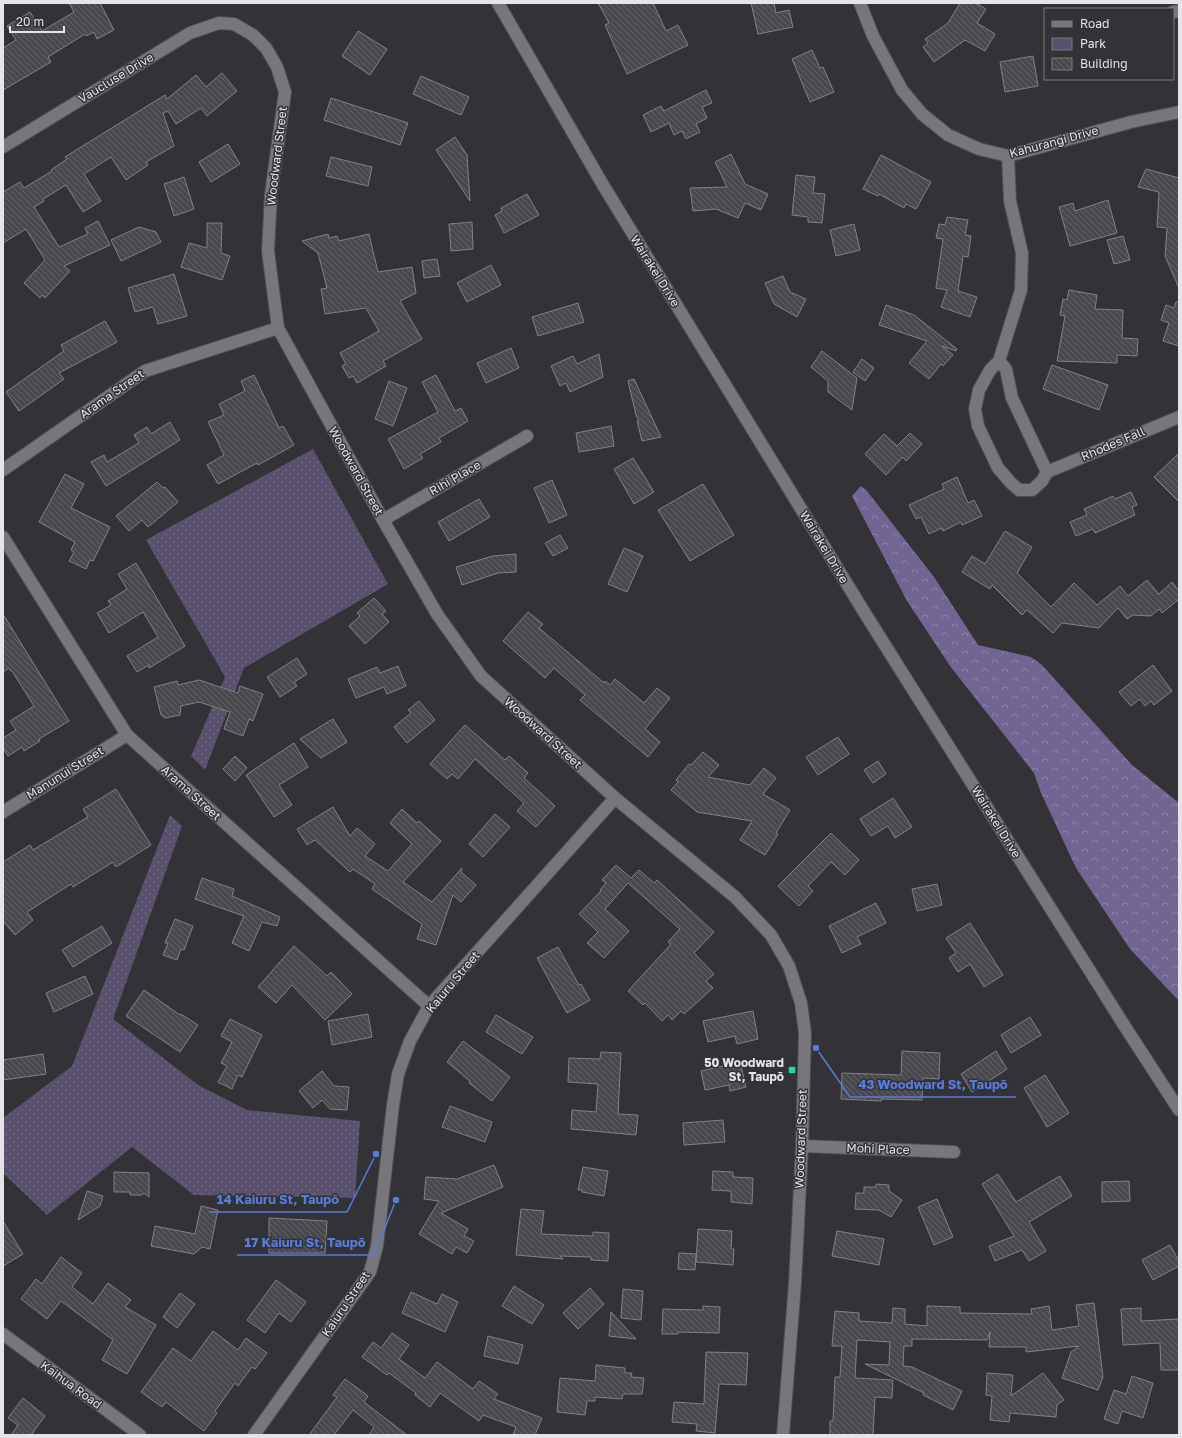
<svg xmlns="http://www.w3.org/2000/svg" width="1182" height="1438" viewBox="0 0 1182 1438" font-family="'Golos Text',sans-serif">
	<style>
		.green { fill: url(#green-dots) }
		.forest { fill: url(#forest-crowns) }
		.building { fill: url(#building-back-hatch); stroke: #828185 }
		.lines { fill: none; stroke-linecap: round; stroke-linejoin: round }
		.street-casing { stroke: #504f52; stroke-width: 14 }
		.secondary-casing { stroke: #504f52; stroke-width: 14 }
		.street { stroke: #77767b; stroke-width: 12 }
		.secondary { stroke: #77767b; stroke-width: 12 }
		.poi-dot { fill: #25d5ae; stroke: #333236; stroke-width: 1.5 }
		.labels { text-anchor: middle; stroke-width: 3; stroke-linejoin: round; paint-order: stroke }
		.street-label { font-size: 12px; fill: #e5e5e7; stroke: #333236 }
		.poi-label { font-size: 12px; font-weight: bold; fill: #e5e5e7; stroke: #333236; text-anchor: end }
		.leader { fill: none; stroke: #597bdc; stroke-width: 1.5 }
		.callout-dot { fill: #597bdc; stroke: #333236; stroke-width: 1.5 }
		.callout-label { font-size: 13px; text-anchor: middle; font-weight: bold; fill: #597bdc; stroke: #333236; stroke-width: 3; stroke-linejoin: round; paint-order: stroke }
	</style>
	<defs>
		<pattern id="green-dots" width="8" height="8" patternUnits="userSpaceOnUse"><rect width="8" height="8" fill="#58506d"/><path d="M2 2h.1M6 6h.1" fill="none" stroke="#706982" stroke-width="1.8" stroke-linecap="round"/></pattern>
		<pattern id="forest-crowns" width="20" height="18" patternUnits="userSpaceOnUse"><rect width="20" height="18" fill="#726493"/><path d="M2 6a3 3 0 1 1 6 0M12 15a3 3 0 1 1 6 0" fill="none" stroke="#8d81a7"/></pattern>
		<pattern id="building-back-hatch" width="6" height="6" patternUnits="userSpaceOnUse"><rect width="6" height="6" fill="#49484c"/><path d="M-1 5l2 2M0 0l6 6M5-1l2 2" fill="none" stroke="#636266"/></pattern>
	</defs>
	<rect width="100%" height="100%" fill="#333236"/>
	<g class="green">
		<polygon points="313,449 388,584 244,668 205,770 191,756 225,677 146,540"/>
		<polygon points="170,815 182,826 113,1019 198,1085 247,1110 360,1121 355,1198 194,1195 132,1147 47,1215 3,1173 3,1118 72,1066"/>
	</g>
	<polygon class="forest" points="861,486 867,491 934,577 978,645 1031,657 1042,665 1132,765 1179,803 1179,1001 1130,949 1076,868 1041,793 1034,773 950,666 907,601 852,496"/>
	<g class="building">
		<polygon points="69,3 100,3 114,30 97,39 94,32 86,36 85,34 48,57 51,62 3,90 3,48 16,40 7,26 30,12 42,31 74,12"/>
		<polygon points="598,3 653,3 666,31 678,25 688,45 627,74 605,25 609,23"/>
		<polygon points="751,3 774,3 776,13 789,10 793,27 758,34"/>
		<polygon points="960,3 976,3 986,9 977,23 995,34 985,51 965,40 934,62 923,47 928,43 925,39 948,23"/>
		<polygon points="358,31 387,49 370,75 342,56"/>
		<polygon points="812,50 820,68 823,67 834,92 810,102 792,59"/>
		<polygon points="1033,56 1038,86 1005,92 1000,62"/>
		<polygon points="222,73 237,91 207,116 201,108 176,124 168,111 163,113 174,146 146,162 148,165 126,180 111,157 84,174 101,201 83,212 66,185 43,199 44,201 34,207 59,247 88,234 85,228 98,221 110,245 64,266 70,271 45,298 42,295 40,298 24,283 45,260 26,229 3,243 3,192 20,182 24,188 52,171 51,170 67,159 65,157 165,95 167,99 196,75 206,87"/>
		<polygon points="421,76 469,97 461,115 413,94"/>
		<polygon points="706,90 712,103 702,107 707,118 696,124 700,132 686,139 682,131 674,135 669,123 651,132 643,115 661,106 664,111"/>
		<polygon points="331,98 408,123 400,145 324,120"/>
		<polygon points="455,137 467,155 470,201 436,150"/>
		<polygon points="228,144 240,164 211,182 199,162"/>
		<polygon points="731,154 745,184 768,194 761,210 745,203 738,218 716,209 693,211 690,188 727,187 715,162"/>
		<polygon points="881,155 931,182 916,209 906,204 904,208 879,194 878,196 863,189"/>
		<polygon points="331,157 372,167 368,186 326,176"/>
		<polygon points="1146,169 1179,178 1179,288 1165,256 1167,228 1157,227 1159,192 1138,187"/>
		<polygon points="796,175 815,177 813,193 825,194 822,223 808,222 808,217 792,215"/>
		<polygon points="184,177 194,209 174,216 164,184"/>
		<polygon points="527,194 539,215 504,233 495,215 502,211 501,208"/>
		<polygon points="1108,200 1117,233 1070,246 1059,207 1073,203 1075,211"/>
		<polygon points="947,217 968,220 965,235 971,236 968,257 963,256 958,291 977,297 970,317 941,307 947,290 936,288 943,239 936,238 939,224 945,225"/>
		<polygon points="472,222 473,249 451,251 449,224"/>
		<polygon points="207,223 222,223 221,253 230,256 222,280 181,267 189,243 207,248"/>
		<polygon points="854,224 860,250 836,256 830,230"/>
		<polygon points="139,227 156,232 161,242 121,261 111,240"/>
		<polygon points="328,234 329,238 337,236 339,241 369,234 378,272 412,267 416,293 400,301 422,339 383,361 386,366 357,383 353,376 349,378 342,366 346,364 340,353 379,331 366,308 325,314 321,289 327,288 318,253 302,241"/>
		<polygon points="1123,236 1130,260 1114,264 1107,240"/>
		<polygon points="437,259 440,276 424,278 422,261"/>
		<polygon points="491,265 501,285 467,302 457,283"/>
		<polygon points="174,274 187,316 158,324 153,307 135,312 128,288"/>
		<polygon points="783,276 790,292 806,299 797,317 774,304 765,283"/>
		<polygon points="1069,290 1097,295 1095,309 1123,310 1122,338 1138,339 1137,356 1117,355 1117,363 1057,361 1065,316 1060,315 1063,299 1067,300"/>
		<polygon points="1176,302 1179,302 1179,346 1163,341 1169,323 1161,320 1166,305 1174,308"/>
		<polygon points="578,303 584,322 538,336 532,317"/>
		<polygon points="886,305 914,315 957,349 956,351 942,346 953,355 943,366 941,364 929,379 909,363 927,341 879,325"/>
		<polygon points="105,321 117,342 59,373 64,379 19,411 6,392 64,351 61,345"/>
		<polygon points="511,348 519,368 486,383 477,363"/>
		<polygon points="822,351 857,378 852,410 828,392 828,381 811,367"/>
		<polygon points="599,354 603,377 570,392 566,383 560,386 551,366 573,356 577,364"/>
		<polygon points="862,359 874,368 865,381 853,372"/>
		<polygon points="1052,365 1108,385 1099,410 1043,389"/>
		<polygon points="254,375 279,428 283,426 294,445 258,465 257,463 218,484 207,465 224,455 208,422 224,415 219,404 245,391 241,381"/>
		<polygon points="436,375 455,411 461,408 468,421 439,438 441,442 420,454 423,458 404,469 388,439 438,412 422,382"/>
		<polygon points="634,379 661,437 642,441 637,421 639,421 636,415 628,381"/>
		<polygon points="389,381 407,388 393,426 375,419"/>
		<polygon points="170,422 180,440 106,486 91,462 104,455 107,462 139,443 134,435 147,427 151,434"/>
		<polygon points="611,426 614,446 579,452 576,433"/>
		<polygon points="910,433 922,444 906,461 903,457 886,475 865,454 884,434 897,446"/>
		<polygon points="1179,453 1179,502 1154,477"/>
		<polygon points="633,458 654,492 634,504 614,469"/>
		<polygon points="65,474 84,484 71,508 110,527 93,561 90,560 86,569 69,561 74,552 71,550 75,542 39,522"/>
		<polygon points="957,477 968,503 974,500 982,516 962,525 961,522 943,531 942,528 929,534 921,517 916,519 909,505 944,489 942,484"/>
		<polygon points="552,480 567,515 549,523 534,488"/>
		<polygon points="157,482 163,488 165,487 178,502 148,527 142,520 129,531 116,516"/>
		<polygon points="703,484 734,535 690,561 658,510"/>
		<polygon points="1131,492 1137,505 1132,507 1135,515 1095,533 1093,529 1076,536 1070,522 1087,515 1084,509 1113,496 1115,499"/>
		<polygon points="479,499 490,517 449,541 438,522"/>
		<polygon points="1005,531 1032,547 1017,573 1051,607 1074,583 1097,605 1120,586 1128,596 1147,580 1159,594 1172,582 1179,591 1179,599 1162,613 1159,609 1151,616 1133,615 1127,619 1118,608 1099,628 1062,623 1053,633 1027,610 1022,615 992,585 990,589 962,572 972,556 985,564"/>
		<polygon points="560,535 568,548 553,556 545,543"/>
		<polygon points="624,548 643,556 627,592 608,584"/>
		<polygon points="516,554 516,572 498,573 462,585 456,567 493,556"/>
		<polygon points="136,563 185,646 149,668 149,665 137,672 127,656 158,637 143,612 109,633 97,613 111,605 108,601 127,589 118,574"/>
		<polygon points="374,598 386,611 382,614 389,622 365,644 349,626 360,616 357,613"/>
		<polygon points="528,612 543,624 539,628 604,683 605,681 610,685 615,679 644,703 657,688 670,698 645,729 660,742 648,757 580,700 585,695 554,668 545,678 503,641"/>
		<polygon points="3,614 69,721 39,739 40,741 24,751 22,747 8,756 3,748 3,738 16,730 10,721 34,706 12,671 11,671 9,668 3,672"/>
		<polygon points="297,658 307,674 294,682 297,686 280,697 267,677"/>
		<polygon points="1153,665 1172,691 1154,705 1151,701 1145,706 1140,699 1131,706 1119,692"/>
		<polygon points="398,666 406,686 387,694 384,687 356,698 348,679 377,667 380,673"/>
		<polygon points="199,680 238,693 240,686 263,694 253,721 249,719 243,736 224,729 230,712 199,702 181,706 180,715 165,718 161,715 154,687 177,681 178,685"/>
		<polygon points="419,701 435,720 407,743 394,727 411,713 408,710"/>
		<polygon points="333,719 347,742 321,758 300,739"/>
		<polygon points="465,725 505,760 509,756 528,773 524,778 555,806 536,827 517,811 524,803 475,759 458,779 452,774 447,779 430,764"/>
		<polygon points="838,737 849,754 818,775 806,757"/>
		<polygon points="294,743 308,767 279,785 292,805 274,817 246,775"/>
		<polygon points="703,752 719,765 708,777 750,785 764,768 776,778 763,794 790,810 776,833 778,834 765,855 740,840 752,821 697,812 671,790 678,782 676,780 689,764 691,765"/>
		<polygon points="235,756 247,768 235,781 223,769"/>
		<polygon points="878,761 886,774 873,783 864,770"/>
		<polygon points="116,789 151,845 116,867 113,862 73,887 71,884 27,912 33,920 15,935 3,921 3,862 30,845 33,850 88,817 83,809"/>
		<polygon points="893,798 912,827 895,838 888,826 871,836 860,819"/>
		<polygon points="333,807 350,836 357,828 375,844 365,856 388,871 412,844 390,823 402,809 417,823 419,821 441,841 403,882 432,902 462,868 461,872 476,885 461,902 453,895 436,945 417,939 422,924 372,889 375,884 353,869 350,872 315,840 307,845 297,829"/>
		<polygon points="495,814 510,827 483,857 469,844"/>
		<polygon points="831,833 859,860 845,875 831,862 808,886 813,891 799,906 778,886"/>
		<polygon points="616,865 631,878 639,870 654,883 657,880 714,932 694,953 714,974 706,981 713,988 684,1014 681,1011 672,1020 668,1015 662,1021 645,1003 643,1005 628,991 671,944 668,942 680,929 628,883 605,909 629,931 604,958 587,943 598,932 579,914 601,891 600,890 606,883 602,880"/>
		<polygon points="202,878 234,889 232,896 280,917 277,926 262,922 249,951 232,943 244,916 195,899"/>
		<polygon points="937,884 942,905 917,911 912,889"/>
		<polygon points="876,903 886,923 857,937 861,944 842,953 829,926"/>
		<polygon points="175,919 193,926 184,950 181,949 177,960 163,955 168,943 165,943"/>
		<polygon points="970,923 1003,975 984,987 970,964 958,972 949,958 956,953 946,938"/>
		<polygon points="102,926 112,943 73,967 62,950"/>
		<polygon points="294,946 327,976 331,972 352,994 325,1020 292,985 276,1003 258,987"/>
		<polygon points="558,947 579,985 581,984 590,1000 567,1013 537,958"/>
		<polygon points="85,976 93,994 54,1012 46,993"/>
		<polygon points="144,990 180,1015 181,1014 198,1025 180,1052 126,1016"/>
		<polygon points="753,1011 758,1039 737,1044 735,1036 708,1042 703,1021"/>
		<polygon points="368,1014 372,1037 332,1045 328,1021"/>
		<polygon points="496,1015 533,1037 522,1054 486,1032"/>
		<polygon points="1030,1017 1041,1035 1011,1053 1001,1035"/>
		<polygon points="230,1019 262,1035 242,1077 238,1075 232,1089 218,1082 227,1066 221,1063 232,1042 221,1036"/>
		<polygon points="463,1041 510,1077 492,1101 469,1083 470,1081 447,1062"/>
		<polygon points="902,1051 940,1053 939,1079 923,1078 922,1100 881,1099 881,1101 841,1099 842,1073 901,1075"/>
		<polygon points="996,1051 1007,1069 972,1092 961,1074"/>
		<polygon points="601,1052 621,1053 618,1114 638,1115 636,1135 571,1129 572,1110 596,1112 598,1084 568,1082 569,1058 600,1059"/>
		<polygon points="43,1054 46,1074 3,1080 3,1060"/>
		<polygon points="740,1062 746,1087 730,1091 729,1085 705,1090 701,1071"/>
		<polygon points="322,1071 334,1086 349,1087 347,1110 330,1109 322,1100 313,1108 299,1091"/>
		<polygon points="1045,1075 1069,1113 1047,1127 1024,1088"/>
		<polygon points="450,1106 492,1122 485,1142 442,1127"/>
		<polygon points="723,1120 725,1142 684,1145 683,1123"/>
		<polygon points="494,1165 503,1187 441,1213 468,1229 464,1236 474,1241 467,1253 456,1247 452,1254 419,1234 439,1201 424,1199 426,1177 457,1179"/>
		<polygon points="583,1167 608,1171 604,1196 582,1192 582,1190 578,1190"/>
		<polygon points="713,1171 733,1172 733,1177 753,1178 752,1204 731,1202 731,1191 712,1190"/>
		<polygon points="114,1172 149,1173 149,1197 144,1193 142,1195 130,1195 130,1192 114,1192"/>
		<polygon points="998,1174 1016,1202 1060,1176 1072,1196 1029,1222 1046,1251 1029,1261 1022,1250 995,1261 989,1246 1014,1236 982,1184"/>
		<polygon points="1129,1181 1130,1201 1102,1202 1102,1182"/>
		<polygon points="876,1184 889,1185 889,1191 902,1200 891,1217 879,1210 855,1209 856,1193 864,1193 864,1187 876,1187"/>
		<polygon points="87,1191 103,1196 100,1206 78,1220"/>
		<polygon points="937,1199 953,1237 934,1245 918,1207"/>
		<polygon points="201,1206 218,1210 210,1249 202,1247 194,1254 151,1246 155,1226 195,1234"/>
		<polygon points="521,1209 544,1211 541,1234 593,1236 593,1232 609,1233 608,1261 591,1260 591,1257 560,1256 563,1259 516,1255"/>
		<polygon points="269,1218 327,1221 325,1253 269,1253"/>
		<polygon points="3,1221 23,1254 3,1266"/>
		<polygon points="698,1229 732,1231 731,1249 734,1249 733,1265 696,1262"/>
		<polygon points="837,1231 884,1239 879,1265 832,1256"/>
		<polygon points="1170,1245 1179,1261 1179,1266 1153,1280 1142,1260"/>
		<polygon points="679,1253 696,1254 695,1270 678,1269"/>
		<polygon points="61,1257 82,1273 72,1287 93,1304 108,1283 131,1300 125,1307 156,1325 127,1374 102,1360 113,1340 61,1301 47,1319 21,1299 36,1279 42,1284"/>
		<polygon points="276,1280 306,1302 291,1322 279,1313 265,1333 247,1320"/>
		<polygon points="514,1286 544,1305 532,1324 502,1306"/>
		<polygon points="590,1288 604,1304 578,1329 563,1313"/>
		<polygon points="623,1289 643,1291 641,1320 621,1318"/>
		<polygon points="411,1292 437,1304 442,1294 458,1302 445,1332 402,1313"/>
		<polygon points="180,1293 195,1304 177,1328 163,1317"/>
		<polygon points="1094,1303 1103,1377 1098,1390 1062,1378 1071,1352 1079,1346 1026,1352 1026,1347 989,1347 990,1332 987,1340 912,1339 912,1346 904,1346 903,1366 912,1367 962,1391 953,1410 923,1395 924,1393 865,1364 889,1365 890,1342 857,1340 855,1378 893,1380 892,1398 875,1397 873,1435 830,1435 830,1421 833,1421 835,1377 840,1377 842,1346 832,1346 835,1311 859,1313 859,1321 892,1323 893,1308 905,1309 905,1324 927,1326 927,1306 960,1307 960,1313 1032,1314 1031,1309 1049,1306 1052,1330 1079,1326 1076,1305"/>
		<polygon points="703,1306 720,1307 719,1333 678,1332 678,1334 662,1334 663,1309 703,1310"/>
		<polygon points="1141,1308 1141,1321 1179,1319 1179,1370 1161,1370 1160,1343 1123,1345 1121,1309"/>
		<polygon points="611,1312 636,1339 609,1336"/>
		<polygon points="213,1331 238,1350 246,1338 267,1353 255,1369 252,1367 238,1386 235,1383 215,1411 217,1413 204,1431 166,1402 162,1407 141,1392 173,1348 191,1361"/>
		<polygon points="392,1333 409,1345 399,1359 425,1378 437,1362 473,1389 479,1381 498,1394 494,1399 542,1418 535,1435 513,1435 516,1427 483,1415 479,1421 440,1393 430,1407 415,1395 416,1393 389,1373 387,1375 362,1357 373,1342 381,1348"/>
		<polygon points="488,1336 523,1345 518,1364 484,1356"/>
		<polygon points="706,1352 748,1353 746,1385 719,1384 715,1433 696,1431 697,1424 672,1422 674,1402 704,1404"/>
		<polygon points="596,1365 625,1368 625,1373 632,1373 631,1377 644,1378 642,1394 623,1394 622,1399 595,1397 595,1401 587,1401 585,1415 557,1412 560,1378 595,1381"/>
		<polygon points="987,1373 1013,1375 1011,1396 1043,1373 1064,1400 1057,1405 1056,1417 1010,1413 1009,1422 990,1420 992,1396 986,1395"/>
		<polygon points="1132,1376 1153,1383 1143,1418 1122,1411 1118,1424 1104,1419 1114,1390 1126,1394"/>
		<polygon points="345,1379 368,1396 364,1402 407,1435 369,1435 374,1427 353,1410 334,1435 309,1435 337,1397 333,1395"/>
		<polygon points="23,1398 45,1416 31,1435 11,1435 18,1425 8,1418"/>
	</g>
	<g class="lines">
		<defs>
			<g id="street">
				<polyline points="860,3 873,36 902,90 922,114 948,135 979,149 1008,156 1131,122 1179,112"/>
				<polyline points="1173,12 1179,11"/>
				<polyline points="3,147 190,33 219,23 234,24 253,35 266,48 277,67 285,92 271,194 268,251 278,328 383,520 437,614 481,676 615,798 735,897 771,935 789,966 801,1003 805,1033 802,1146 795,1283 783,1435"/>
				<polyline points="999,361 1006,369 1012,398 1047,472 1042,481 1032,490 1019,490 1011,483 998,468 978,426 975,409 979,390 990,370 999,361 1021,290 1022,253 1010,201 1008,156"/>
				<polyline points="3,470 145,371 278,328"/>
				<polyline points="1047,472 1179,417"/>
				<polyline points="383,520 527,436"/>
				<polyline points="3,537 127,735 429,1006"/>
				<polyline points="3,812 127,735"/>
				<polyline points="802,1146 954,1152"/>
				<polyline points="3,1334 140,1435"/>
				<polyline points="254,1435 370,1272 377,1246 393,1105 398,1074 410,1041 429,1006 615,798"/>
			</g>
			<polyline id="secondary" points="498,3 603,185 866,615 1122,1022 1179,1110"/>
		</defs>
		<use href="#street" class="street-casing"/>
		<use href="#secondary" class="secondary-casing"/>
		<use href="#street" class="street"/>
		<use href="#secondary" class="secondary"/>
	</g>
	<rect class="poi-dot" x="788" y="1066" width="8" height="8" rx="2"/>
	<g class="labels">
		<g class="street-label">
			<text transform="translate(116 78) rotate(-31)" y="4">Vaucluse Drive</text>
			<text transform="translate(1054 142) rotate(-15)" y="4">Kahurangi Drive</text>
			<text transform="translate(277 156) rotate(-83)" y="4">Woodward Street</text>
			<text transform="translate(655 271) rotate(58)" y="4">Wairakei Drive</text>
			<text transform="translate(112 394) rotate(-35)" y="4">Arama Street</text>
			<text transform="translate(1113 444) rotate(-23)" y="4">Rhodes Fall</text>
			<text transform="translate(356 471) rotate(61)" y="4">Woodward Street</text>
			<text transform="translate(455 478) rotate(-30)" y="4">Rihi Place</text>
			<text transform="translate(824 547) rotate(59)" y="4">Wairakei Drive</text>
			<text transform="translate(543 733) rotate(42)" y="4">Woodward Street</text>
			<text transform="translate(65 773) rotate(-32)" y="4">Manunui Street</text>
			<text transform="translate(191 793) rotate(42)" y="4">Arama Street</text>
			<text transform="translate(996 822) rotate(58)" y="4">Wairakei Drive</text>
			<text transform="translate(453 982) rotate(-50)" y="4">Kaiuru Street</text>
			<text transform="translate(801 1139) rotate(-88)" y="4">Woodward Street</text>
			<text transform="translate(878 1149) rotate(2)" y="4">Mohi Place</text>
			<text transform="translate(346 1304) rotate(-56)" y="4">Kaiuru Street</text>
			<text transform="translate(71 1385) rotate(36)" y="4">Kaihua Road</text>
		</g>
		<g class="poi-label">
			<text x="784" y="1067">50 Woodward<tspan x="784" dy="14">St, Taupō</tspan></text>
		</g>
	</g>
	<path class="leader" d="M816 1048L850 1097H1016M376 1154L347 1212H209M396 1200L374 1255H237"/>
	<g class="callout-dot">
		<circle cx="816" cy="1048" r="4"/>
		<circle cx="376" cy="1154" r="4"/>
		<circle cx="396" cy="1200" r="4"/>
	</g>
	<g class="callout-label">
		<text x="933" y="1089">43 Woodward St, Taupō</text>
		<text x="278" y="1204">14 Kaiuru St, Taupō</text>
		<text x="305" y="1247">17 Kaiuru St, Taupō</text>
	</g>
	<rect width="1182" height="1438" fill="none" stroke="#e5e5e7" stroke-width="8"/>
	<rect x="1044" y="8" width="130" height="72" fill="#333236" stroke="#7a7a7d"/>
	<rect x="1052" y="21" width="20" height="6" fill="#77767b" stroke="#7a7a7d"/>
	<text x="1080" y="28" font-size="12" fill="#e5e5e7">Road</text>
	<rect x="1052" y="38" width="20" height="12" fill="#58506d" stroke="#7a7a7d"/>
	<text x="1080" y="48" font-size="12" fill="#e5e5e7">Park</text>
	<rect x="1052" y="58" width="20" height="12" fill="url(#building-back-hatch)" stroke="#7a7a7d"/>
	<text x="1080" y="68" font-size="12" fill="#e5e5e7">Building</text>
	<path d="M10 26v6h54v-6" fill="none" stroke="#e5e5e7" stroke-width="2"/>
	<text x="16" y="26" font-size="12" fill="#e5e5e7" stroke="#333236" stroke-width="3" paint-order="stroke">20 m</text>
</svg>
